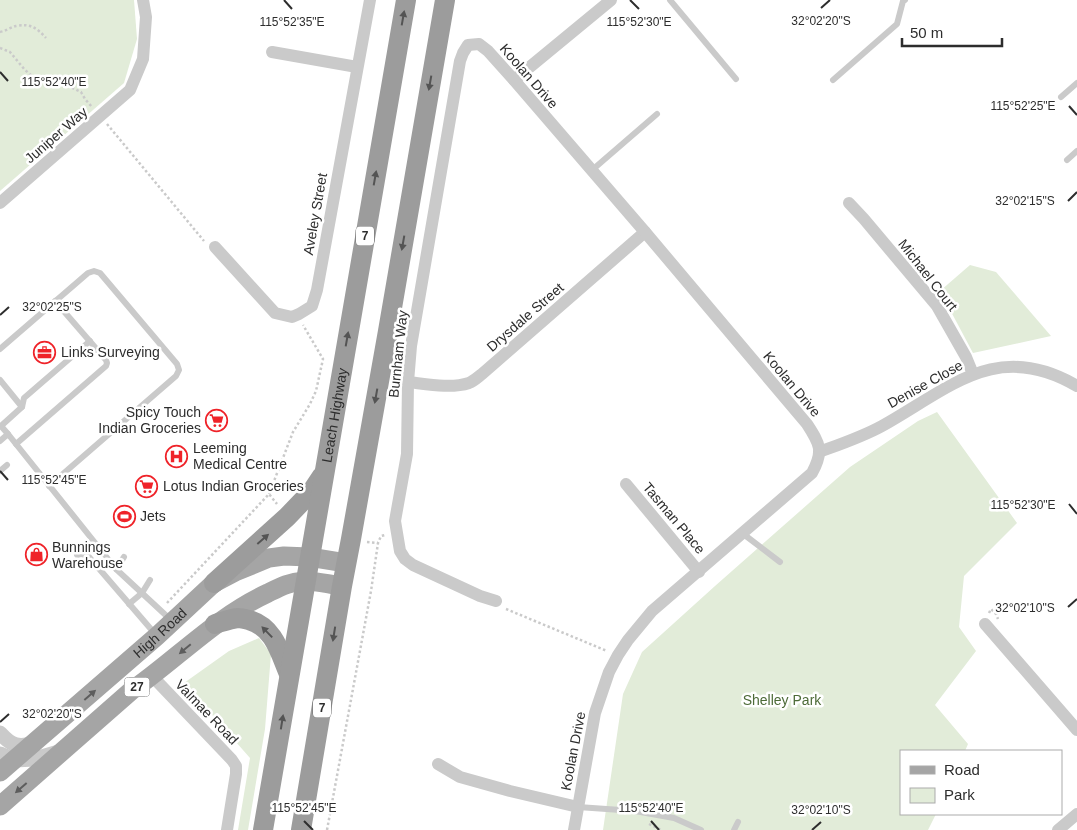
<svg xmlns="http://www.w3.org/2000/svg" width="1077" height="830" viewBox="0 0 1077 830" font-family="Helvetica,sans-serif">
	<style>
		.green { fill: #e2ecd9 }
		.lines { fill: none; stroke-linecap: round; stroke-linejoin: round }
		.path { stroke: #cacaca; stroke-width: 2.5; stroke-dasharray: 2.5 2.5; stroke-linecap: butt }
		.service { stroke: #cacaca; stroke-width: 6 }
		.minor { stroke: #cacaca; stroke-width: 12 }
		.tertiary { stroke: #cacaca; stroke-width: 15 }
		.primary { stroke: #a5a5a5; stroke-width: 19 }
		.trunk { stroke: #9c9c9c; stroke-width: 20 }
		.oneway { fill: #545454 }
		.oneway2 { fill: #5d5d5d }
		.ticks { fill: none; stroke: #2d2d2d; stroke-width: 2 }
		.labels { text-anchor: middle; stroke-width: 5; stroke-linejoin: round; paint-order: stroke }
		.shield { fill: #fff; stroke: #6c6c6c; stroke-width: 1 }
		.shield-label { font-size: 12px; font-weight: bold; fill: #2d2d2d }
		.street-label { font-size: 14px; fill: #2d2d2d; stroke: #fff }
		.poi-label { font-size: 14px; fill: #2d2d2d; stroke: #fff; text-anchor: start }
		.park-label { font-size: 14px; fill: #4d6b38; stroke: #fff }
		.ticks-label { font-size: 12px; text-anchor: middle; fill: #2d2d2d; stroke: #fff; stroke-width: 5; stroke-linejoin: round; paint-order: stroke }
	</style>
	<rect width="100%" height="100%" fill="#fff"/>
	<g class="green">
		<polygon points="0,0 134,0 137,39 124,83 0,191"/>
		<polygon points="970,265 996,272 1051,336 973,353 940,291"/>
		<polygon points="937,412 1017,523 964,576 959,627 976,651 935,705 968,744 965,751 901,751 901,814 936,814 928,830 603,830 623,694 642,652 715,586 850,467 918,421"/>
		<polygon points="259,638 271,654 265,729 248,830 238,830 250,758 184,683 229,651"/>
	</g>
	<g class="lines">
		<g class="path">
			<path d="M 0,32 C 6,31 11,27 16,26 C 30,23 37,28 46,38"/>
			<polyline points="0,48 10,52 25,70 32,76 66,85 81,92 85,99 92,107"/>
			<polyline points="107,124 204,241"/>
			<polyline points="269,494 293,432 310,404 316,391 323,359 303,325"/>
			<polyline points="367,542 378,543"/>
			<polyline points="167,603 269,494 277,504"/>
			<polyline points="506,609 607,651"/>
			<polyline points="989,613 991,609 996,614 998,619"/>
			<polyline points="649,824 661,830"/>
			<polyline points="327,830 371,591 378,543 381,536 385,535"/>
		</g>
		<g class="service">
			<polyline points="670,0 736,79"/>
			<polyline points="833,80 897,24 903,1 905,0"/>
			<polyline points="1061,97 1077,83"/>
			<polyline points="1067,160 1077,151"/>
			<polyline points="591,171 657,114"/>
			<polyline points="0,349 88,273 94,271 100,273 177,364 179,370 176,376 49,486"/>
			<polyline points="0,380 22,407"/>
			<polyline points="8,434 1,426 22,407 24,398 90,341"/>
			<polyline points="0,441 8,434 116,569 172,621"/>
			<polyline points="16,444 106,366 107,363 106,360 55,301"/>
			<polyline points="0,471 7,465"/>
			<polyline points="742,533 780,562"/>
			<path d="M 77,555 C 82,553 85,554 89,557 L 156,635"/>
			<polyline points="116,569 124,557"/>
			<polyline points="129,604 142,593 150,580"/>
			<polyline points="578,807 635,811 674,818 701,830"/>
			<polyline points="734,830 738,822"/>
		</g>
		<g class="minor">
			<polyline points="272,52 357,67"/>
			<polyline points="514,80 611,0"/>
			<polyline points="0,203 130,90 143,59 146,17 143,0"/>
			<polyline points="849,203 864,219 937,306 966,357 973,374"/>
			<polyline points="215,247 275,313 292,317 299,314 312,306 317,290 370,0"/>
			<path d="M 408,382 C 426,384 451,389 469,383 C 474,381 478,377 482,374 L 645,232"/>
			<path d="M 819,452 C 841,444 862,437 882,426 C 950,388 997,339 1077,386"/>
			<polyline points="626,484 699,572"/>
			<path d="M 496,601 L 480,596 L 413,565 L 405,559 L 400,551 L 395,521 L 407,454 L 408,382 L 411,346 L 460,61 L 463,53 L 468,45 L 479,44 L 488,51 L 514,80 L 645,232 L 807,424 C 820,444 824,451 812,473 L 652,611 L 628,640 L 618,655 L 609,672 L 595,713 L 574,830"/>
			<polyline points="985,624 1077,730"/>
			<polyline points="152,676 232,760 236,766 236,774 227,830"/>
			<polyline points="438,764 460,777 510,791 578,807"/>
			<polyline points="1058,830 1077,814"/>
		</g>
		<g class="tertiary">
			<path d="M 0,733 C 12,746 18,748 35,743"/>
			<polyline points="0,754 14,760 35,759 62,751"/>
		</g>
		<g class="primary">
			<path id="s1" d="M 0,772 L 157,636 L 214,583 L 235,572 L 269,558 L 284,556 L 309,557 L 346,563"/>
			<path d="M 0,806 L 131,691 C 177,659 216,617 268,593 C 280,587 289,582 304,581 C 314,580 331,585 342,586"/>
		</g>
		<g class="trunk">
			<polyline points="214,583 287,517 312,491 322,476"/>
			<path d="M 215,624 C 222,622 230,619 238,618 C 241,618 245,619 249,620 C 274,627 280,653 289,674"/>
			<path id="s2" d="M 263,830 L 406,0"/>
			<polyline points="301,830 342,586 351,539 388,331 445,0"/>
		</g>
	</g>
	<defs><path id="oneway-solid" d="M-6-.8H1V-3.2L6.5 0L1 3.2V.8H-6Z" transform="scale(1.25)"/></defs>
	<g class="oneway">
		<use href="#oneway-solid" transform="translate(403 18) rotate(-80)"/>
		<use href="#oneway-solid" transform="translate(430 83) rotate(100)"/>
		<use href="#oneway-solid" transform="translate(375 178) rotate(-80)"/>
		<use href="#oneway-solid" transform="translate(403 243) rotate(100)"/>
		<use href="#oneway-solid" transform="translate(347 339) rotate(-80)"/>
		<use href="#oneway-solid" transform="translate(376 396) rotate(100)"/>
		<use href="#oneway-solid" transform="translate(263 539) rotate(-41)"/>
		<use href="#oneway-solid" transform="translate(267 632) rotate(-134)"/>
		<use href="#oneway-solid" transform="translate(334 634) rotate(99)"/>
		<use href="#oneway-solid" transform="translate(282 722) rotate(-81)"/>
	</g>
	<g class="oneway2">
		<use href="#oneway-solid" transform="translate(185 649) rotate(140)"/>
		<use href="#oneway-solid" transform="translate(90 695) rotate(-41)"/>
		<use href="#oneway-solid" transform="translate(21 788) rotate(139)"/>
	</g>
	<path class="ticks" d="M 284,0 L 292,9M 630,0 L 639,9M 821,8 L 830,0M 0,72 L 8,81M 1069,106 L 1077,115M 1068,201 L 1077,192M 0,315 L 9,307M 0,471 L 8,480M 1069,504 L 1077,514M 1068,607 L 1077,599M 0,722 L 9,714M 304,821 L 313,830M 651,821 L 659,830M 812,830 L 821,822"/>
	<defs>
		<symbol id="office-ring" viewBox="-11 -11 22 22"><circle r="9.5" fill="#fff" stroke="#ef2329" stroke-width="1.5"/><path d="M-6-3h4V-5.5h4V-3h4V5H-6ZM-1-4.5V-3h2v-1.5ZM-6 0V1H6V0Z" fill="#ef2329"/></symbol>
		<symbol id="supermarket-ring" viewBox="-11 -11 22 22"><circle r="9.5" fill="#fff" stroke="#ef2329" stroke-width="1.5"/><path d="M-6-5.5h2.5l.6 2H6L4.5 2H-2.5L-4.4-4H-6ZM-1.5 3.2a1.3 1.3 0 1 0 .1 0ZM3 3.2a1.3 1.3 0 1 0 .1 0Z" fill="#ef2329"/></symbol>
		<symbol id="hospital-ring" viewBox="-11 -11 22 22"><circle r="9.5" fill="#fff" stroke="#ef2329" stroke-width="1.5"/><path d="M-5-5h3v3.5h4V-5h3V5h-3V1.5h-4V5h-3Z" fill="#ef2329"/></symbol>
		<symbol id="stadium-ring" viewBox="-11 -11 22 22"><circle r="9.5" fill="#fff" stroke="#ef2329" stroke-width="1.5"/><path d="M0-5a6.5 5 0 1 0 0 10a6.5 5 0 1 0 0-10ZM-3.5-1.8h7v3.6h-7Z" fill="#ef2329"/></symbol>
		<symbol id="shop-ring" viewBox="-11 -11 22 22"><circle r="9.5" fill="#fff" stroke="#ef2329" stroke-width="1.5"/><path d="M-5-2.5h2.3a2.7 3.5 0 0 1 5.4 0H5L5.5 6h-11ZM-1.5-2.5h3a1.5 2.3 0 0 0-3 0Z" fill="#ef2329"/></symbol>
	</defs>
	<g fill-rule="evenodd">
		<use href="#office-ring" x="32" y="340" width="25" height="25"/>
		<use href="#supermarket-ring" x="204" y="408" width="25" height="25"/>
		<use href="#hospital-ring" x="164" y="444" width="25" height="25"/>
		<use href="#supermarket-ring" x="134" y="474" width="25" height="25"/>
		<use href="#stadium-ring" x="112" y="504" width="25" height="25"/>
		<use href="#shop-ring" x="24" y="542" width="25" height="25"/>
	</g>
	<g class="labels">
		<g class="shield">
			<rect x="356" y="226.5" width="18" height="19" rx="4"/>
			<rect x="124.5" y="677.5" width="25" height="19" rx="4"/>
			<rect x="313" y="698.5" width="18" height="19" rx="4"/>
		</g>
		<g class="shield-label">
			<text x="365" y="240">7</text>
			<text x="137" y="691">27</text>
			<text x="322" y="712">7</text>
		</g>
		<g class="street-label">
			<text transform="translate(529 76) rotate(49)" y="5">Koolan Drive</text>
			<text transform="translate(56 135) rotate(-41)" y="5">Juniper Way</text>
			<text transform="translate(315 214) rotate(-80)" y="5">Aveley Street</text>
			<text transform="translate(928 275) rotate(52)" y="5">Michael Court</text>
			<text transform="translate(525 317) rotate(-41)" y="5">Drysdale Street</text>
			<text transform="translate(398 354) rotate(-84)" y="5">Burnham Way</text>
			<text transform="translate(792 384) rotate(50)" y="5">Koolan Drive</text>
			<text transform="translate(925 384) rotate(-29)" y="5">Denise Close</text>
			<text dy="5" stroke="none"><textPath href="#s2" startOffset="421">Leach Highway</textPath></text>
			<text transform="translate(674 518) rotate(50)" y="5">Tasman Place</text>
			<text dy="5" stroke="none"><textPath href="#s1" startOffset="212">High Road</textPath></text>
			<text transform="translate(207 712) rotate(46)" y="5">Valmae Road</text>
			<text transform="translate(573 751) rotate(-79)" y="5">Koolan Drive</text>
		</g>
		<g class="poi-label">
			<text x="61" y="357">Links Surveying</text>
			<text x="201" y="417" text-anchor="end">Spicy Touch<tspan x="201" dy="16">Indian Groceries</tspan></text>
			<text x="193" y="453">Leeming<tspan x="193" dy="16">Medical Centre</tspan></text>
			<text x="163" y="491">Lotus Indian Groceries</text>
			<text x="140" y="521">Jets</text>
			<text x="52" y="552">Bunnings<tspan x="52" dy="16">Warehouse</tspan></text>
		</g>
		<g class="park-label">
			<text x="782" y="705">Shelley Park</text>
		</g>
	</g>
	<g class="ticks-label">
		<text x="821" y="25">32°02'20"S</text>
		<text x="292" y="26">115°52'35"E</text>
		<text x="639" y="26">115°52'30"E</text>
		<text x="54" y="86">115°52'40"E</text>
		<text x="1023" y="110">115°52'25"E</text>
		<text x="1025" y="205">32°02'15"S</text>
		<text x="52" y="311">32°02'25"S</text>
		<text x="54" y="484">115°52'45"E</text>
		<text x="1023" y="509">115°52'30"E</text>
		<text x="1025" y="612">32°02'10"S</text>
		<text x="52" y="718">32°02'20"S</text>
		<text x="304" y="812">115°52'45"E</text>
		<text x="651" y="812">115°52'40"E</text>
		<text x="821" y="814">32°02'10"S</text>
	</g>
	<rect x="900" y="750" width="162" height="65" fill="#ffffff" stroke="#ababab"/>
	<rect x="910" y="766" width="25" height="8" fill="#a5a5a5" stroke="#ababab"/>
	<text x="944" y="775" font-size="15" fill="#2d2d2d">Road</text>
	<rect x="910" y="788" width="25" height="15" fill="#e2ecd9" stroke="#ababab"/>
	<text x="944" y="800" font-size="15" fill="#2d2d2d">Park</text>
	<path d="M902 38v8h100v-8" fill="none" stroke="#2d2d2d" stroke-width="2.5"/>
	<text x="910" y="38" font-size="15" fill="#2d2d2d" stroke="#ffffff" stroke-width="4" paint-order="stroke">50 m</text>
</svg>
